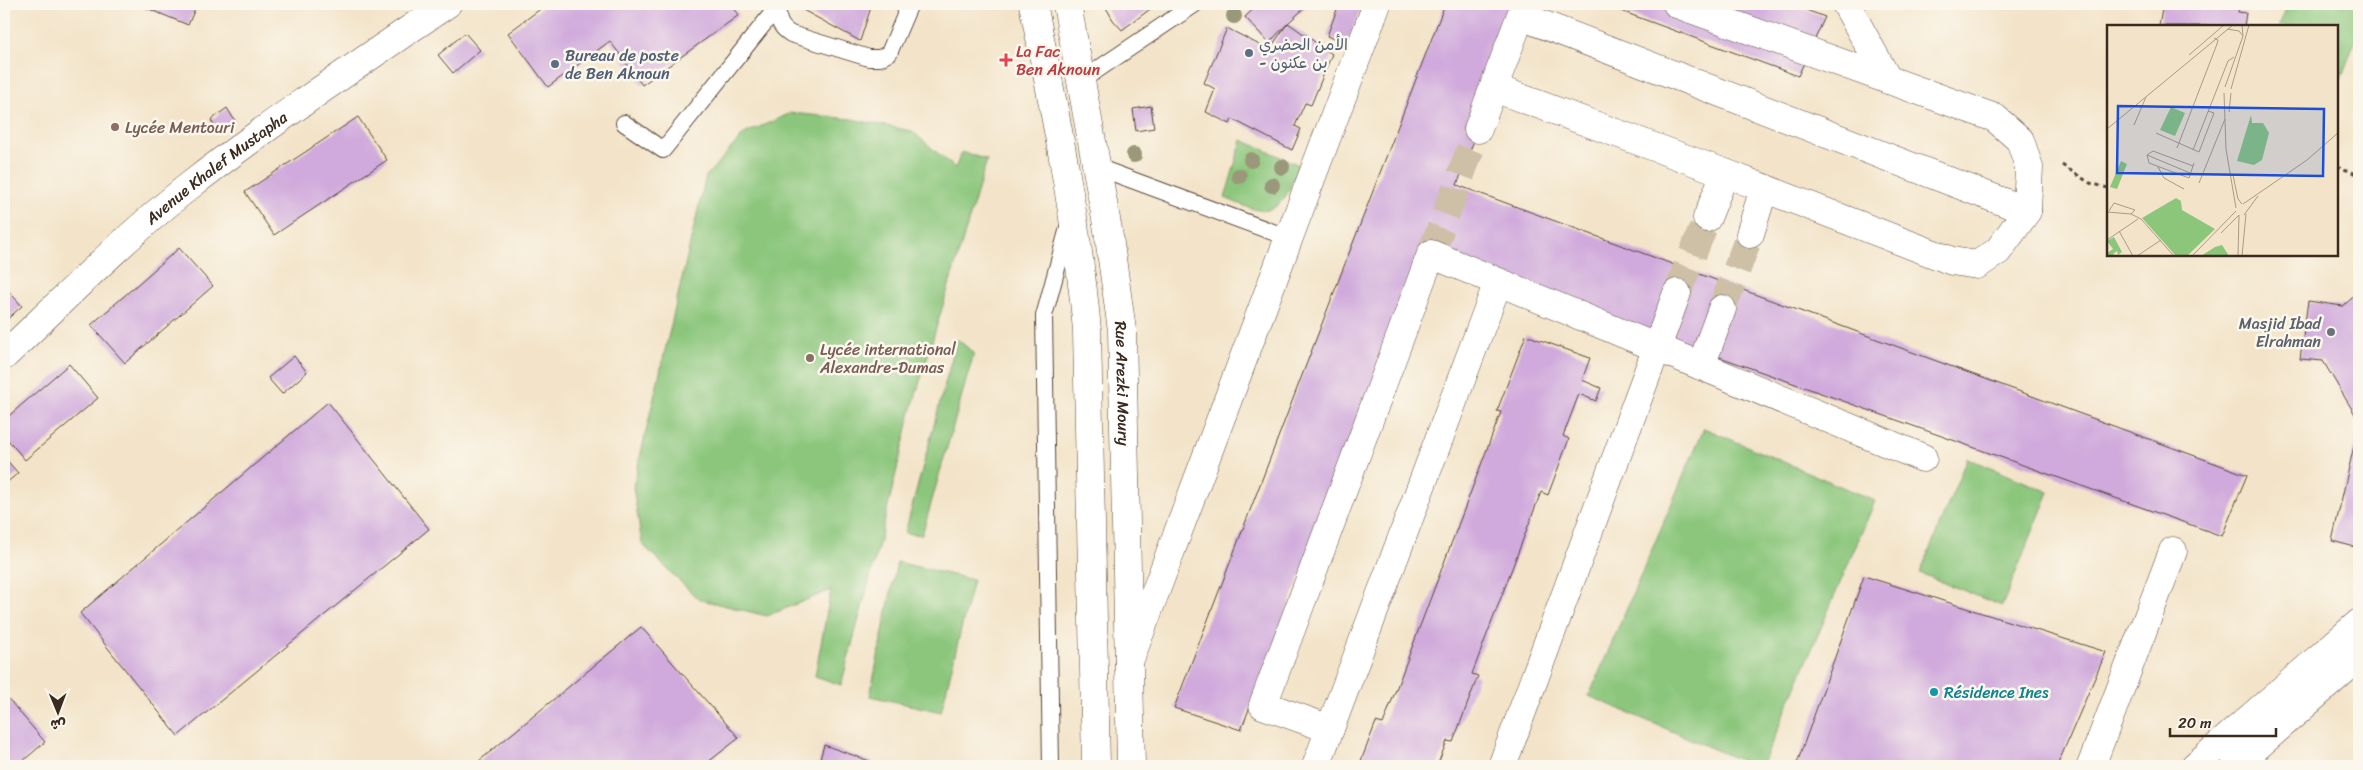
<svg xmlns="http://www.w3.org/2000/svg" width="2363" height="770" viewBox="0 0 2363 770" font-family="Sriracha,'Playpen Sans Arabic',sans-serif">
	<style>
		.green { fill: #8bc67b; stroke: #63784c }
		.building { fill: #d0aadc }
		.lines { fill: none; stroke-linecap: round; stroke-linejoin: round }
		.minor-tunnel { stroke: #cebfa7; stroke-width: 28; stroke-dasharray: 28 14; stroke-linecap: butt }
		.service-casing { stroke: #574638; stroke-width: 18 }
		.minor-casing { stroke: #574638; stroke-width: 29 }
		.secondary-casing { stroke: #574638; stroke-width: 29 }
		.primary-casing { stroke: #574638; stroke-width: 29 }
		.path { stroke: #574638; stroke-width: 3; stroke-dasharray: 4 4; stroke-linecap: butt }
		.service { stroke: #fff; stroke-width: 16 }
		.minor { stroke: #fff; stroke-width: 28 }
		.secondary { stroke: #fff; stroke-width: 28 }
		.primary { stroke: #fff; stroke-width: 28 }
		.tree { fill: #9b987a }
		.service-dot { fill: #5c6f8a; stroke: #fbf7ec; stroke-width: 2 }
		.health-dot { fill: #e0444e; stroke: #fbf7ec; stroke-width: 2 }
		.education-dot { fill: #8d6e63; stroke: #fbf7ec; stroke-width: 2 }
		.worship-dot { fill: #6b7280; stroke: #fbf7ec; stroke-width: 2 }
		.culture-dot { fill: #0f9aa8; stroke: #fbf7ec; stroke-width: 2 }
		.labels { text-anchor: middle; stroke-width: 5; stroke-linejoin: round; paint-order: stroke }
		.service-label { font-size: 16px; fill: #4e5e75; stroke: #fbf7ec; text-anchor: start }
		.health-label { font-size: 16px; fill: #be3a42; stroke: #fbf7ec; text-anchor: start }
		.education-label { font-size: 16px; fill: #785e54; stroke: #fbf7ec; text-anchor: start }
		.street-label { font-size: 16px; fill: #3b2a1e; stroke: #fbf7ec }
		.worship-label { font-size: 16px; fill: #5b616d; stroke: #fbf7ec; text-anchor: end }
		.culture-label { font-size: 16px; fill: #0d838f; stroke: #fbf7ec; text-anchor: start }
		.inset-road { fill: none; stroke: #a99a85; stroke-width: 1 }
		.view { fill: #1d4ed8; fill-opacity: 0.15; stroke: #1d4ed8; stroke-width: 2.5 }
		.inset-edge { fill: none; stroke: #3b2a1e; stroke-width: 2.5 }
	</style>
	<rect width="100%" height="100%" fill="#fbf7ec"/>
	<filter id="ink" filterUnits="userSpaceOnUse"><feTurbulence type="fractalNoise" baseFrequency=".02" numOctaves="2"/><feDisplacementMap in="SourceGraphic" scale="10" xChannelSelector="R" yChannelSelector="G"/><feConvolveMatrix kernelMatrix="1 2 1 2 8 2 1 2 1" color-interpolation-filters="sRGB"/></filter>
	<filter id="wash" filterUnits="userSpaceOnUse"><feTurbulence type="fractalNoise" baseFrequency=".0096" numOctaves="4" result="noise"/><feDisplacementMap in="SourceGraphic" scale="20" xChannelSelector="R" yChannelSelector="G"/><feGaussianBlur stdDeviation="1.12" result="paint"/><feColorMatrix in="noise" values="0 0 0 0 0 0 0 0 0 0 0 0 0 0 0 0 0 1.4 0 .05"/><feComposite in="paint" operator="in"/></filter>
	<g filter="url(#wash)">
		<rect width="100%" height="100%" fill="#f3e4c9"/>
		<g class="green">
			<polygon points="2288,4 2359,4 2359,31 2337,89 2337,26 2279,26"/>
			<polygon points="791,113 851,119 912,131 955,168 962,152 987,160 911,411 878,548 841,685 815,676 831,590 767,616 698,599 642,544 633,487 706,176 744,134"/>
			<path d="M 1242,140 L 1299,165 C 1293,182 1283,215 1258,210 C 1247,208 1235,202 1225,198 Z"/>
			<polygon points="957,339 974,353 922,535 905,533"/>
			<polygon points="1704,428 1875,501 1762,766 1754,766 1589,696"/>
			<polygon points="1967,458 2049,492 2002,606 1920,573"/>
			<polygon points="897,562 973,580 941,712 870,696"/>
		</g>
		<g id="blocks">
			<g class="building">
				<polygon points="137,4 197,4 188,25"/>
				<polygon points="547,4 731,4 739,15 642,85 610,41 548,87 508,33"/>
				<polygon points="805,4 872,4 860,41 803,10"/>
				<polygon points="1104,4 1157,4 1122,30 1113,20"/>
				<polygon points="1259,4 1309,4 1288,23 1332,54 1311,105 1305,103 1295,126 1301,129 1292,150 1232,119 1230,124 1206,112 1215,89 1204,83 1227,28 1269,50 1288,23 1269,43 1245,17"/>
				<polygon points="1339,4 1362,4 1347,45 1327,36"/>
				<polygon points="1445,4 1526,4 1457,185 2247,475 2222,536 1425,252 1241,730 1174,708"/>
				<polygon points="1602,4 1790,4 1825,17 1798,76"/>
				<polygon points="2163,4 2239,4 2238,12 2246,13 2244,26 2159,26"/>
				<polygon points="465,33 480,50 453,73 438,55"/>
				<polygon points="1151,106 1154,128 1136,131 1133,109"/>
				<polygon points="227,108 235,121 218,133 211,120"/>
				<polygon points="358,117 387,160 274,235 245,192"/>
				<polygon points="179,248 213,286 125,363 91,325"/>
				<polygon points="4,286 22,306 4,322"/>
				<polygon points="2359,292 2359,421 2323,361 2300,359 2308,301 2343,306"/>
				<polygon points="1526,335 1590,358 1582,380 1601,388 1596,401 1579,394 1563,436 1569,439 1548,495 1541,492 1472,674 1478,676 1453,742 1447,741 1437,766 1359,766 1376,722 1383,724 1501,412 1497,411"/>
				<polygon points="294,356 307,372 282,394 268,378"/>
				<polygon points="69,364 98,398 25,460 4,435 4,420"/>
				<polygon points="328,402 429,529 178,736 80,613"/>
				<polygon points="2356,437 2359,438 2359,548 2332,541"/>
				<polygon points="4,457 18,473 4,485"/>
				<polygon points="1864,576 2106,652 2057,766 1796,766"/>
				<polygon points="641,627 739,738 703,766 473,766"/>
				<polygon points="5,695 45,742 17,766 4,766"/>
				<polygon points="824,745 884,766 818,766"/>
			</g>
		</g>
	</g>
	<g filter="url(#ink)">
		<use href="#blocks" fill-opacity="0" stroke="#574638" stroke-width="1"/>
		<g class="lines">
			<g class="minor-tunnel">
				<polyline points="1431,254 1478,129"/>
				<polyline points="1677,293 1707,218"/>
				<polyline points="1722,309 1750,234"/>
			</g>
			<defs>
				<g id="service">
					<path d="M 779,4 C 776,18 779,27 791,34 L 869,58 L 880,58 L 889,53 L 910,4"/>
					<polyline points="1082,80 1195,4"/>
					<polyline points="624,123 663,150 778,6"/>
					<polyline points="1097,167 1289,238"/>
					<polyline points="1051,766 1044,316 1069,224"/>
				</g>
				<g id="minor">
					<polyline points="1846,4 1888,80"/>
					<polyline points="1521,16 2027,211"/>
					<polyline points="1494,88 1725,173 1952,261 1977,265 1998,251 2027,211 2029,167 2020,140 1995,118 1677,4"/>
					<polyline points="1478,129 1525,4"/>
					<polyline points="1707,218 1725,173"/>
					<polyline points="1750,234 1764,188"/>
					<polyline points="1701,366 1722,309"/>
					<polyline points="1129,662 1377,4"/>
					<polyline points="1330,729 1263,705 1431,254 1923,458"/>
					<polyline points="1316,766 1498,282"/>
					<polyline points="1502,766 1677,293"/>
					<polyline points="2091,766 2173,551"/>
				</g>
				<g id="secondary">
					<path id="s1" d="M 4,356 C 64,299 123,239 188,187 C 271,122 360,63 447,4"/>
				</g>
				<g id="primary">
					<path d="M 1033,4 C 1055,112 1077,220 1087,330 L 1096,766"/>
					<path id="s2" d="M 1067,4 L 1108,230 L 1122,330 L 1131,766"/>
					<polyline points="2195,766 2359,623"/>
					<polyline points="2235,766 2359,657"/>
				</g>
			</defs>
			<use href="#service" class="service-casing"/>
			<use href="#minor" class="minor-casing"/>
			<use href="#secondary" class="secondary-casing"/>
			<use href="#primary" class="primary-casing"/>
			<g class="path">
				<polyline points="2062,165 2090,183 2108,188"/>
				<polyline points="2337,166 2359,175"/>
			</g>
			<use href="#service" class="service"/>
			<use href="#minor" class="minor"/>
			<use href="#secondary" class="secondary"/>
			<use href="#primary" class="primary"/>
		</g>
		<g class="tree">
			<circle cx="1234" cy="16" r="8"/>
			<circle cx="1134" cy="155" r="8"/>
			<circle cx="1251" cy="160" r="8"/>
			<circle cx="1282" cy="167" r="8"/>
			<circle cx="1239" cy="176" r="8"/>
			<circle cx="1272" cy="185" r="8"/>
		</g>
	</g>
	<g class="service-dot">
		<circle cx="1249" cy="53" r="5"/>
		<circle cx="555" cy="64" r="5"/>
	</g>
	<path class="health-dot" d="M1003.5 52.5h5v5h5v5h-5v5h-5v-5h-5v-5h5z"/>
	<g class="education-dot">
		<circle cx="115" cy="127" r="5"/>
		<circle cx="810" cy="358" r="5"/>
	</g>
	<circle class="worship-dot" cx="2331" cy="332" r="5"/>
	<circle class="culture-dot" cx="1934" cy="692" r="5"/>
	<g class="labels">
		<g class="service-label">
			<text x="1259" y="50">الأمن الحضري<tspan x="1259" dy="18">- بن عكنون</tspan></text>
			<text x="565" y="61">Bureau de poste<tspan x="565" dy="18">de Ben Aknoun</tspan></text>
		</g>
		<g class="health-label">
			<text x="1016" y="57">La Fac<tspan x="1016" dy="18">Ben Aknoun</tspan></text>
		</g>
		<g class="education-label">
			<text x="125" y="133">Lycée Mentouri</text>
			<text x="820" y="355">Lycée international<tspan x="820" dy="18">Alexandre-Dumas</tspan></text>
		</g>
		<g class="street-label">
			<text dy="6" stroke="none"><textPath href="#s1" startOffset="284">Avenue Khalef Mustapha</textPath></text>
			<text dy="6" stroke="none"><textPath href="#s2" startOffset="384">Rue Arezki Moury</textPath></text>
		</g>
		<g class="worship-label">
			<text x="2321" y="329">Masjid Ibad<tspan x="2321" dy="18">Elrahman</tspan></text>
		</g>
		<g class="culture-label">
			<text x="1944" y="698">Résidence Ines</text>
		</g>
	</g>
	<g transform="translate(2107 25)">
		<rect width="231" height="231" fill="#f3e4c9"/>
		<path d="M 64,82 L 78,88 L 68,111 L 53,105 ZM 144,90 L 145,98 L 156,98 L 162,108 L 155,135 L 147,140 L 130,136 ZM 14,136 L 20,139 L 10,164 L 3,162 ZM 69,173 L 74,176 L 75,185 L 108,204 L 80,231 L 69,231 L 35,193 ZM 7,212 L 15,227 L 11,230 L 10,226 L 6,229 L 9,231 L 2,231 L 0,228 L 6,224 L 0,216 ZM 115,220 L 122,231 L 94,231 L 108,222 Z" fill="#8bc67b"/>
		<path class="inset-road" d="M 120,4 L 132,6 L 136,11M 82,30 L 117,0M 118,62 L 136,11 L 135,0M 124,64 L 142,0M 117,68 L 119,124 L 129,183M 122,87 L 124,68M 27,100 L 39,72M 0,104 L 126,0M 49,108 L 92,127 L 107,88 L 101,86M 70,123 L 110,19 L 111,15 L 107,13M 86,125 L 121,36 L 127,32M 40,130 L 83,148M 86,141 L 46,126 L 40,130 L 42,138 L 82,153 L 87,138M 51,142 L 57,153 L 77,164M 126,150 L 131,174 L 135,179M 92,158 L 118,94M 136,179 L 200,135 L 232,107M 2,186 L 7,178 L 28,185 L 24,189M 0,187 L 24,189 L 34,194 L 67,231M 137,190 L 151,171M 12,206 L 26,231M 114,208 L 132,190M 0,215 L 31,194M 30,231 L 54,215M 85,231 L 129,186M 131,231 L 132,190M 135,231 L 139,189"/>
		<path class="view" d="M 11,81 L 217,84 L 216,151 L 10,148 Z"/>
		<rect width="231" height="231" class="inset-edge"/>
	</g>
	<rect width="2363" height="770" fill="none" stroke="#fbf7ec" stroke-width="20"/>
	<g transform="translate(58 712) rotate(179)" stroke="#fbf7ec" stroke-width="4" paint-order="stroke">
	<path d="M0-4L9 19L0 12L-9 19Z" fill="#3b2a1e"/>
	<text y="-8" font-size="14" font-weight="bold" text-anchor="middle" fill="#3b2a1e">ش</text>
	</g>
	<path d="M2170 728v8h106v-8" fill="none" stroke="#3b2a1e" stroke-width="2.5"/>
	<text x="2178" y="728" font-size="15" fill="#3b2a1e" stroke="#fbf7ec" stroke-width="4" paint-order="stroke">20 m</text>
</svg>
